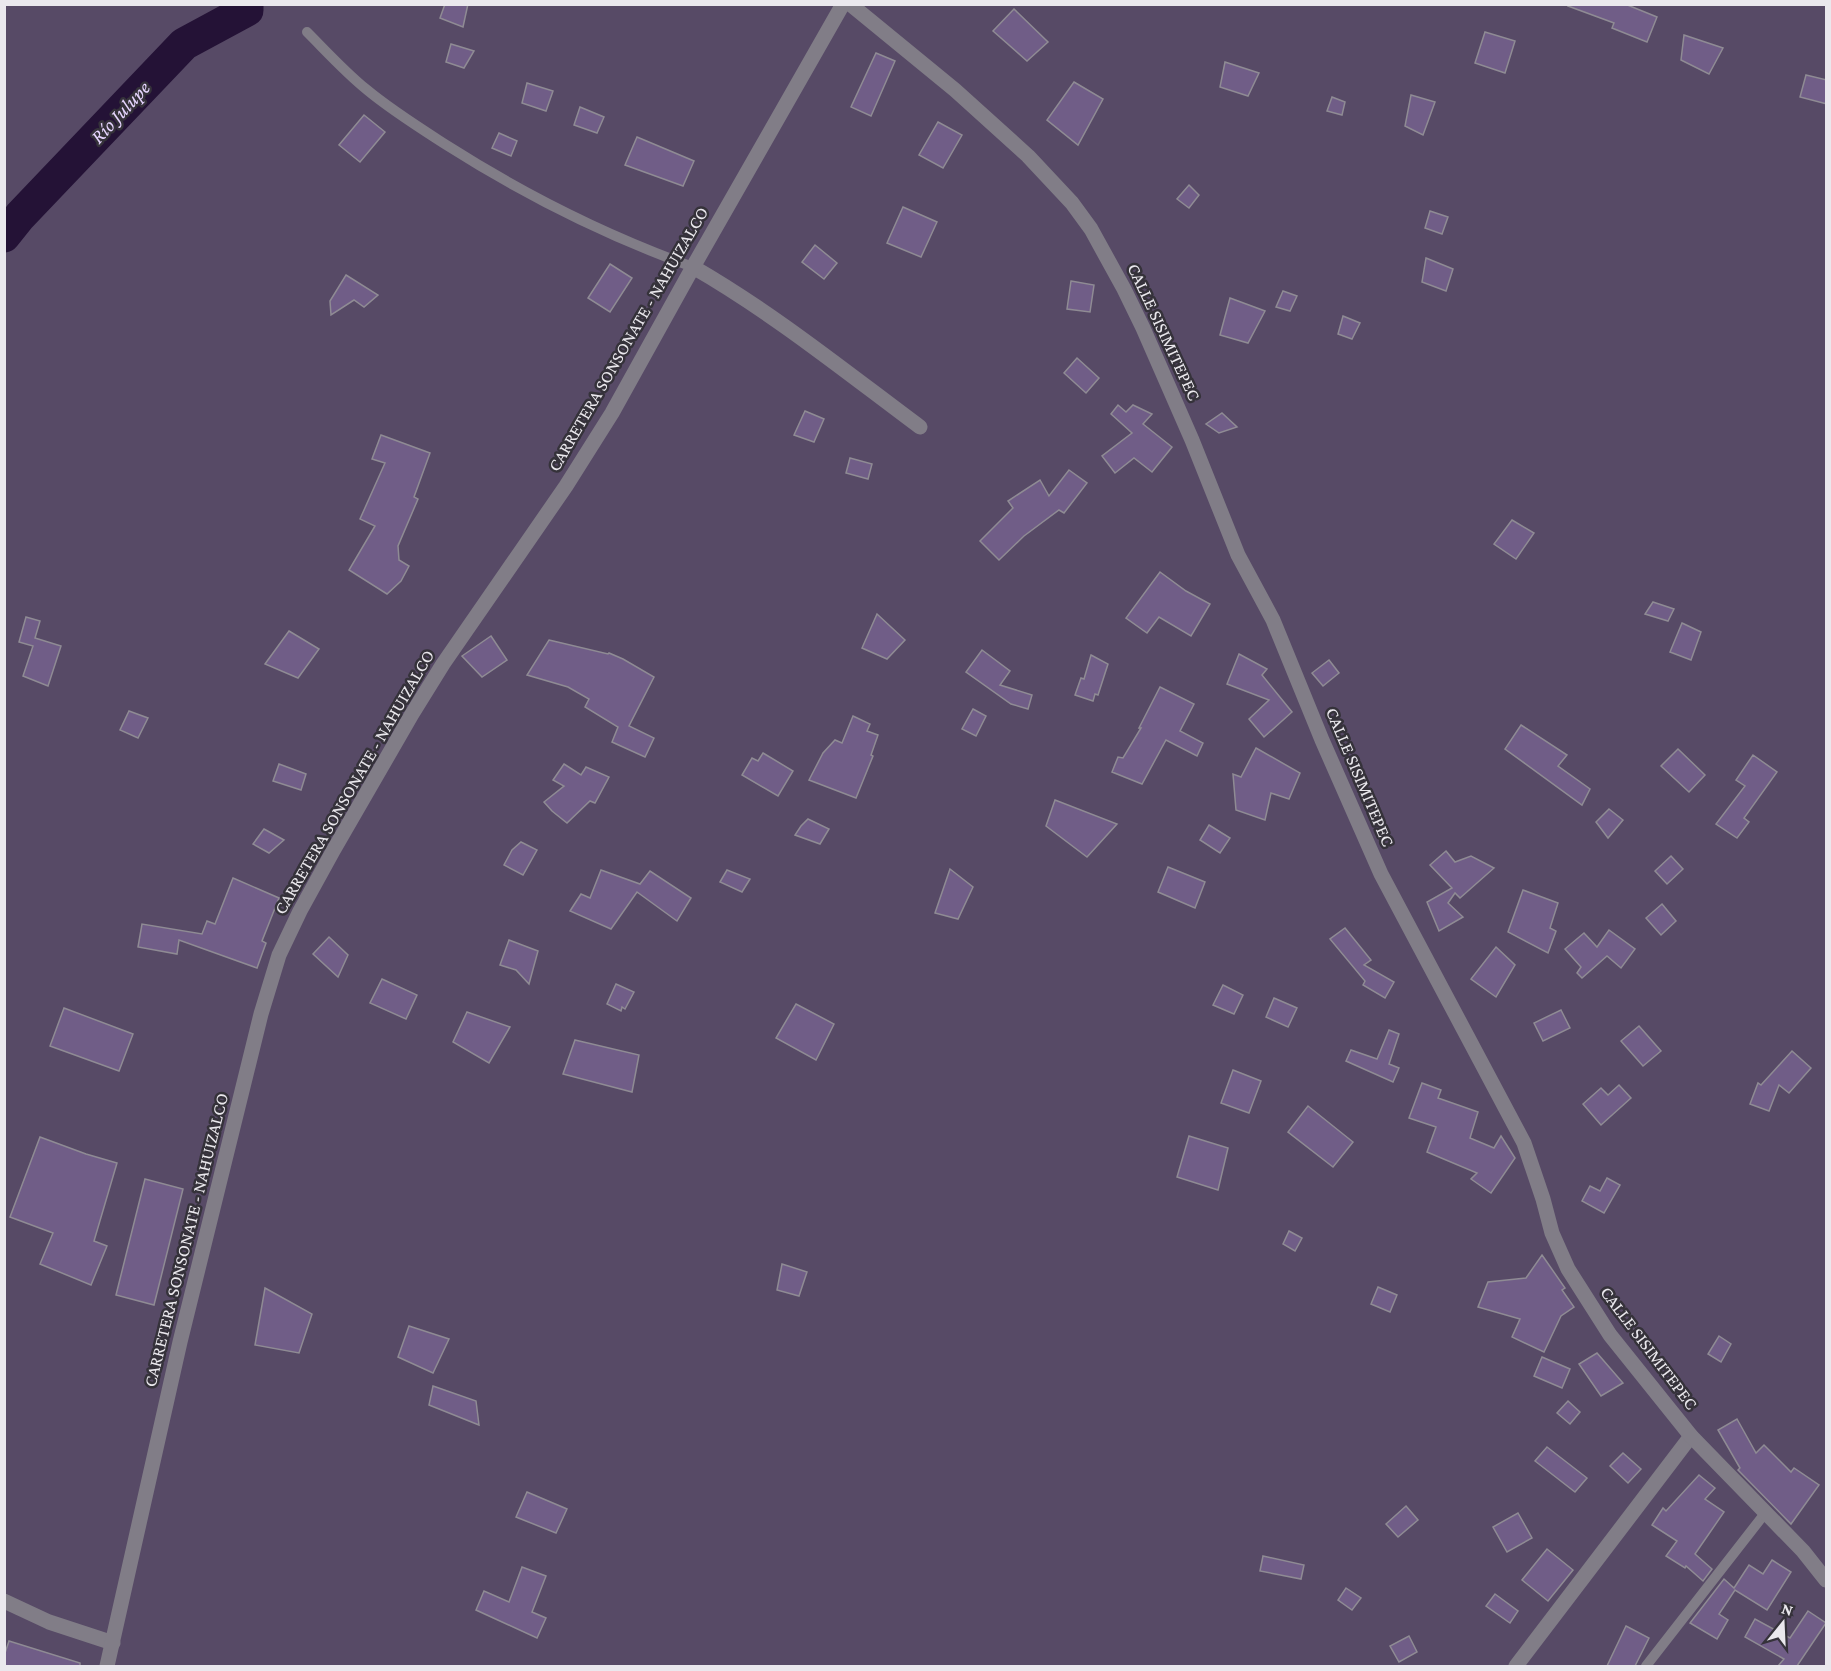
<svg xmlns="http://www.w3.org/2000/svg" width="1831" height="1671" viewBox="0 0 1831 1671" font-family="'Crimson Pro',serif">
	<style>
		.green { fill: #574a66 }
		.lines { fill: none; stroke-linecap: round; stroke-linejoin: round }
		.river { stroke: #241236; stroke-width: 33 }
		.building { fill: #705d87; stroke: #8f8b94; stroke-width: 1.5 }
		.service { stroke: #817d87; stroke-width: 10 }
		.minor { stroke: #817d87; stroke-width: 15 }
		.tertiary { stroke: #817d87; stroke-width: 15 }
		.labels { text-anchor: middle; stroke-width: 5; stroke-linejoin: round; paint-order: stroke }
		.street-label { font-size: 18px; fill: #eae8ed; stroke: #35323a }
		.water-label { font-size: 20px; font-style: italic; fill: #e6d5fe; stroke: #35323a }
	</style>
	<rect width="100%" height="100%" fill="#35323a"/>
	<rect class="green" x="5" y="5" width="1821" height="1661"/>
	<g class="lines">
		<polyline class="river" points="4,236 20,216 184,44 247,10 247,4"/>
	</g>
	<g class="building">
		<polygon points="445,4 468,4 463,27 440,18"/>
		<polygon points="1569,4 1625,4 1657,17 1647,42 1612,28 1614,23 1568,6"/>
		<polygon points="1014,9 1048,42 1027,61 993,31"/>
		<polygon points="1485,32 1515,41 1505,73 1475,63"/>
		<polygon points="1684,35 1723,48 1709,74 1681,60"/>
		<polygon points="451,44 474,51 464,68 446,62"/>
		<polygon points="876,53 895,61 871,116 851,107"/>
		<polygon points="1225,62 1259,73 1248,96 1220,87"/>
		<polygon points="1806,75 1827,80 1827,104 1800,97"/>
		<polygon points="1074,82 1103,99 1078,145 1047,120"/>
		<polygon points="527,83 553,91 546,111 522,103"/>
		<polygon points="1411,95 1435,102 1423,135 1405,126"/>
		<polygon points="1332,97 1345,102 1342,115 1327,111"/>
		<polygon points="580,107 604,117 597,133 574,125"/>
		<polygon points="364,115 385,132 360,162 339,145"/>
		<polygon points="938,122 962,135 943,168 919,155"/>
		<polygon points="499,133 517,141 511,156 492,148"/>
		<polygon points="637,137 694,161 683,186 625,165"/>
		<polygon points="1189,185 1199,195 1189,208 1177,199"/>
		<polygon points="903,207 937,222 921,257 887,243"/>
		<polygon points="1430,211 1448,217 1442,234 1425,228"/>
		<polygon points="815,245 837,263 824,279 802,262"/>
		<polygon points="1426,258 1453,269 1446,291 1422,282"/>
		<polygon points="610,264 632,278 610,312 588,298"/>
		<polygon points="346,275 378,295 364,307 354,300 331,315 330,301"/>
		<polygon points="1071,281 1094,285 1090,312 1067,309"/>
		<polygon points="1283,291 1297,296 1290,311 1276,307"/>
		<polygon points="1230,298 1265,311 1248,343 1220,335"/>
		<polygon points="1343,316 1360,323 1352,339 1338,334"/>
		<polygon points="1077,358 1099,378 1086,393 1064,373"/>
		<polygon points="1118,405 1126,412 1133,405 1152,414 1143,424 1172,447 1152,472 1134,458 1115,473 1102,456 1132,433 1111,414"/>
		<polygon points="805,411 824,419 814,442 794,435"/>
		<polygon points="1222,413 1237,427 1219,433 1206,424"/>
		<polygon points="381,435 430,453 414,497 418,499 398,546 399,560 409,566 401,581 387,594 349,570 375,526 360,519 385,463 372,459"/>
		<polygon points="850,458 872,464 868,479 846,473"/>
		<polygon points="1069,470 1087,483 1064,513 1059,510 1024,536 999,560 980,541 1013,508 1008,501 1040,480 1049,496"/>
		<polygon points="1512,520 1534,533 1516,559 1494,544"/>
		<polygon points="1160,572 1186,591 1210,604 1191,636 1159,617 1147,633 1126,618"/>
		<polygon points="1653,602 1674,609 1668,621 1645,614"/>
		<polygon points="877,614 905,640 887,659 862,648"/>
		<polygon points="26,617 40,621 35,638 61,646 48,686 23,676 33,646 19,642"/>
		<polygon points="1682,623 1701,632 1691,660 1670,652"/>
		<polygon points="289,631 319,649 298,678 265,664"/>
		<polygon points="491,636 507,660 482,677 462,656"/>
		<polygon points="549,640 608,654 609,653 623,659 654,677 629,726 654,738 645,757 612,742 618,727 585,707 589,699 568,687 527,675"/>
		<polygon points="982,650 1010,671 1000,685 1032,695 1028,709 1011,704 966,672"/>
		<polygon points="1239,654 1267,669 1262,675 1292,712 1264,737 1249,719 1269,700 1227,684"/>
		<polygon points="1091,655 1108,664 1098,695 1095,694 1093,701 1075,695 1081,678 1084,679"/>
		<polygon points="1329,660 1339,673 1323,686 1312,673"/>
		<polygon points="1160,687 1194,704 1180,731 1203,743 1197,756 1166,740 1142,784 1112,772 1118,757 1123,758 1141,728 1139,728"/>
		<polygon points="973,709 986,716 976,736 962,729"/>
		<polygon points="129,711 148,718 138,738 120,730"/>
		<polygon points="853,716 870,724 867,731 878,735 871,755 873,756 856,798 809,780 823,753 835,740 842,743"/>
		<polygon points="1521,725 1567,755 1558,766 1590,789 1582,805 1505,749"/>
		<polygon points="1256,748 1300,773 1289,799 1271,793 1265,820 1236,810 1233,774 1241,777"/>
		<polygon points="1678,749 1705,775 1689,792 1661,766"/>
		<polygon points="763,753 793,771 778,796 742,775 752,758 758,761"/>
		<polygon points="1753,755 1777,772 1744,818 1749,822 1737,838 1716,824 1745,786 1736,780"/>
		<polygon points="279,764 306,774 301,790 273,781"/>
		<polygon points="564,764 581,775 586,767 609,777 595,803 590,801 567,823 552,811 544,802 564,786 553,780"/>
		<polygon points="1055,800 1117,824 1087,857 1046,826"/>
		<polygon points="1609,809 1623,820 1608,838 1596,822"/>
		<polygon points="808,819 829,829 820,844 795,835 801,826"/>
		<polygon points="1209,825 1230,838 1220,853 1200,840"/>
		<polygon points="264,829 284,840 269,853 253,844"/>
		<polygon points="521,842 537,850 523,875 504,865 512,850"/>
		<polygon points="1446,851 1455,862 1471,856 1494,868 1460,898 1455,893 1448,903 1463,917 1439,931 1427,902 1452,888 1430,865"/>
		<polygon points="1671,856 1683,869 1667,884 1655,871"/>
		<polygon points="1168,867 1205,882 1195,908 1158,892"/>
		<polygon points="950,869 973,887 958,919 935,913"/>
		<polygon points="601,870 640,884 650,871 691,898 677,921 637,892 611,929 570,911 581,894 590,898"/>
		<polygon points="727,870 750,879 742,892 720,882"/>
		<polygon points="233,878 279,898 262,941 266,943 257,968 179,940 177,954 138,947 142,924 202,934 207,921 215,924"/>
		<polygon points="1523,890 1558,903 1550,928 1556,931 1548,953 1508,932"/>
		<polygon points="1662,904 1676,921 1661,935 1646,918"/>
		<polygon points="1345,928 1371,960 1364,965 1394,982 1385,998 1363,985 1365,981 1330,939"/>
		<polygon points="1609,930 1635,949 1621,968 1607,956 1582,978 1577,973 1581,967 1565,949 1584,933 1597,947"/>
		<polygon points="329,937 348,955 338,977 313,954"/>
		<polygon points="509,940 538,951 529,984 516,970 500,965"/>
		<polygon points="1496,947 1515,965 1496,997 1471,979"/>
		<polygon points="382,979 417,995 406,1019 370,1003"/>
		<polygon points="616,984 634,992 625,1009 622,1007 621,1011 607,1004"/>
		<polygon points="1223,985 1243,995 1234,1014 1213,1005"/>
		<polygon points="1274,998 1297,1008 1288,1027 1266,1017"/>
		<polygon points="796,1004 834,1024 816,1060 776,1038"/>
		<polygon points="64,1008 133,1034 119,1071 50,1046"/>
		<polygon points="1561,1010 1570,1028 1543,1041 1534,1023"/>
		<polygon points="467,1012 510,1027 489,1063 453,1042"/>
		<polygon points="1639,1026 1661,1051 1643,1066 1621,1041"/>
		<polygon points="1389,1030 1399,1034 1389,1064 1399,1068 1393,1082 1346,1061 1351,1050 1377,1059"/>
		<polygon points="575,1040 639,1055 632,1092 563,1074"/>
		<polygon points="1792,1051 1811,1068 1789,1093 1779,1085 1769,1111 1750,1104 1758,1083 1761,1085"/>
		<polygon points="1233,1070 1261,1081 1249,1113 1221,1103"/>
		<polygon points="1422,1083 1441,1090 1438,1098 1478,1112 1470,1138 1494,1148 1501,1136 1515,1158 1491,1193 1471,1179 1477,1173 1427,1152 1436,1127 1409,1118"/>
		<polygon points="1619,1085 1631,1098 1601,1125 1583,1104 1601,1088 1608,1095"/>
		<polygon points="1308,1106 1353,1142 1333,1167 1288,1132"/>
		<polygon points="1189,1136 1228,1148 1218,1190 1177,1177"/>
		<polygon points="40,1137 86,1154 117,1163 94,1241 107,1246 91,1285 40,1264 53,1233 10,1217"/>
		<polygon points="1607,1178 1620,1185 1604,1213 1582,1201 1590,1186 1600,1191"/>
		<polygon points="145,1179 183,1189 154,1305 116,1295"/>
		<polygon points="1289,1231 1302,1238 1295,1251 1283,1244"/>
		<polygon points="1542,1255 1565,1288 1562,1290 1574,1307 1561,1316 1544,1352 1512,1337 1520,1319 1478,1307 1488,1282 1526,1278"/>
		<polygon points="782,1264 807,1272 799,1296 777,1290"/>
		<polygon points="1378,1287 1397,1295 1390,1312 1371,1304"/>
		<polygon points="265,1288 312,1314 299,1353 255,1345"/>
		<polygon points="409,1326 449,1339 433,1373 398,1357"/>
		<polygon points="1719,1336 1731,1344 1721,1362 1708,1354"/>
		<polygon points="1597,1353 1623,1383 1601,1396 1579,1364"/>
		<polygon points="1542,1357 1570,1369 1562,1388 1534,1376"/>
		<polygon points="433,1386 476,1401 479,1425 429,1405"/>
		<polygon points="1568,1401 1580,1412 1570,1424 1557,1413"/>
		<polygon points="1737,1419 1756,1453 1764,1445 1791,1472 1794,1468 1819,1485 1791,1524 1738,1470 1740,1468 1718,1430"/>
		<polygon points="1547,1447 1587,1478 1575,1492 1535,1461"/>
		<polygon points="1623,1453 1641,1469 1628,1483 1610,1466"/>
		<polygon points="1699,1475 1715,1488 1705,1499 1724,1512 1695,1554 1712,1569 1703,1581 1686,1566 1685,1568 1666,1556 1677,1541 1652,1525 1663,1508 1666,1511"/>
		<polygon points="527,1492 567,1509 556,1533 516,1517"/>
		<polygon points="1406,1506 1418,1520 1398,1537 1386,1524"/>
		<polygon points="1518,1513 1532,1538 1507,1552 1493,1527"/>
		<polygon points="1547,1549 1573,1570 1548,1601 1522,1580"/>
		<polygon points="1263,1556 1304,1565 1301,1579 1260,1571"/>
		<polygon points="1772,1560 1791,1572 1767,1610 1735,1590 1719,1614 1728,1620 1717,1639 1690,1623 1724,1579 1734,1588 1749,1565 1763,1574"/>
		<polygon points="522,1567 546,1576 532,1612 546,1618 537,1638 476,1610 484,1591 509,1602"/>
		<polygon points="1346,1588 1361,1598 1352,1610 1338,1600"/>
		<polygon points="1495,1594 1518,1611 1510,1623 1486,1606"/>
		<polygon points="1808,1611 1826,1623 1797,1666 1778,1666 1784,1659 1745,1637 1755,1619 1790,1638"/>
		<polygon points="1626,1626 1649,1638 1635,1666 1607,1666"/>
		<polygon points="1409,1636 1417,1652 1399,1662 1390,1646"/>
		<polygon points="9,1641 80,1663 80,1666 4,1666 4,1656"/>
	</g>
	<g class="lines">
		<g class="service">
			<path d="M 307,32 C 326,51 345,72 366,89 C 391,110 420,128 448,146 C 525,195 607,236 693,267"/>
			<polyline points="1646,1666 1766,1512"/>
		</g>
		<g class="minor">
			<path d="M 693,267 C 773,313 846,372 920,427"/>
			<polyline points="4,1601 49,1622 113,1643"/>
			<polyline points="1516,1666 1691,1436"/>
		</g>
		<g class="tertiary">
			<polyline points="850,4 955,90 1028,156 1072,203 1091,229 1124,289 1143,328 1192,440 1238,555 1273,620 1322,740 1381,874 1524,1143 1543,1199 1552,1233 1568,1269 1610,1335 1691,1436 1803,1551 1826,1580"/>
			<polyline points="107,1666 180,1342 261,1014 279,955 300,911 333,851 412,714 443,664 566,486 612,413 693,267 843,4"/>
		</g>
	</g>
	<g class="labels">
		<g class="street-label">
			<text transform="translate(1164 332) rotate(65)" y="6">CALLE SISIMITEPEC</text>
			<text transform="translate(628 339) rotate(-60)" y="6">CARRETERA SONSONATE - NAHUIZALCO</text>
			<text transform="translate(1360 777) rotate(67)" y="6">CALLE SISIMITEPEC</text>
			<text transform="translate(354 782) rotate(-60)" y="6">CARRETERA SONSONATE - NAHUIZALCO</text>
			<text transform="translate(186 1240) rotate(-76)" y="6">CARRETERA SONSONATE - NAHUIZALCO</text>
			<text transform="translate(1649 1348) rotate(53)" y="6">CALLE SISIMITEPEC</text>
		</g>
		<g class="water-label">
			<text transform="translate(120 112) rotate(-47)" y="7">Río Julupe</text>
		</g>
	</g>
	<rect width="1831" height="1671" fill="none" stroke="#eae8ed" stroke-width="12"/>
	<g transform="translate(1783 1623) rotate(18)" stroke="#35323a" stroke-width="4.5" paint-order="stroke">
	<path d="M0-4.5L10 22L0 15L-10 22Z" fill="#eae8ed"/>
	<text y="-9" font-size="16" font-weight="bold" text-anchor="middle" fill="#eae8ed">N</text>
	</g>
</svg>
